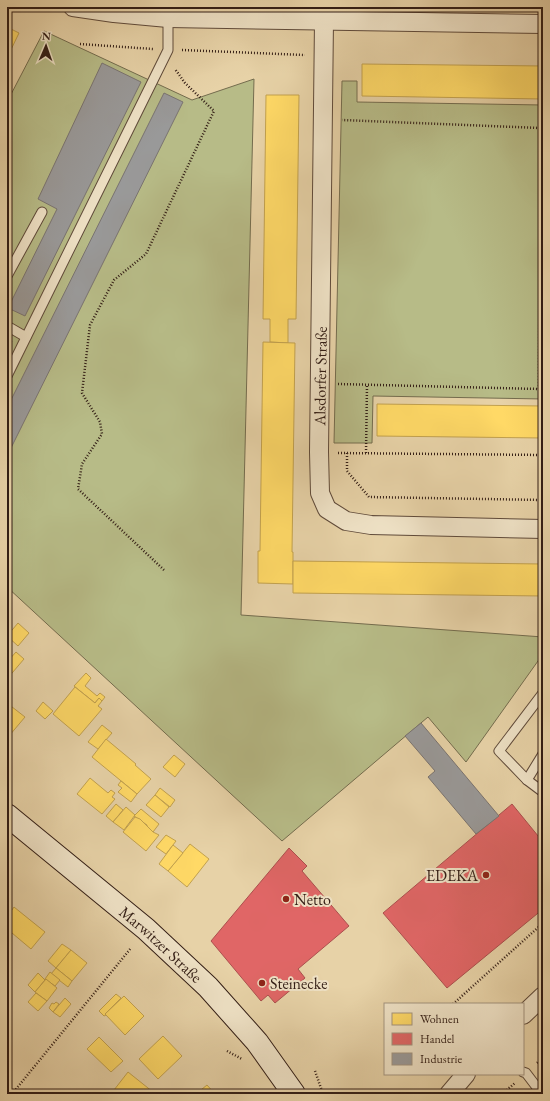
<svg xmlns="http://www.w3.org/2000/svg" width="550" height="1101" viewBox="0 0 550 1101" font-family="'EB Garamond',serif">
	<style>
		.green { fill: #b7bb87; stroke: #746c4e }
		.homes { fill: #ffd966; stroke: #c2a14e }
		.shops { fill: #e06666; stroke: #ac504e }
		.industry { fill: #999; stroke: #7a7471 }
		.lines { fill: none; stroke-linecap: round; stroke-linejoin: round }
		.service-casing { stroke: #5f4a3a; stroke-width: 11 }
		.minor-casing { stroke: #5f4a3a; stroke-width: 20 }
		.secondary-casing { stroke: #321d15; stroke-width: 24 }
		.path { stroke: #321d15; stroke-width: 2.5; stroke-dasharray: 1 2; stroke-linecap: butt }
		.service { stroke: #efe2c6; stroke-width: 9 }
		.minor { stroke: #efe2c6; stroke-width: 18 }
		.secondary { stroke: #efe2c6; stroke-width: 22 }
		.poi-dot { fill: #8f2418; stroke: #efe2c6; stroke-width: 1.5 }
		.labels { text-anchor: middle; stroke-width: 4; stroke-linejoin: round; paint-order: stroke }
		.street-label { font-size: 16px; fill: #321d15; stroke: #efe2c6 }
		.poi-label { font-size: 16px; fill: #321d15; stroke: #efe2c6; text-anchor: start }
	</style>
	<rect width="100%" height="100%" fill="#e7d2a7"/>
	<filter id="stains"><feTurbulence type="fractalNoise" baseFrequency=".005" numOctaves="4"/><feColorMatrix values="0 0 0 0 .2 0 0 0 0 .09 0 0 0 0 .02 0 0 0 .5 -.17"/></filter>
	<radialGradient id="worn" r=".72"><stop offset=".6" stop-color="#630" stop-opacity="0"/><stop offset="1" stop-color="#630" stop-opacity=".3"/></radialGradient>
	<g class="green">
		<polygon points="44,31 192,100 254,79 241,615 543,637 543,654 466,762 428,717 282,841 7,587 7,102"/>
		<polygon points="342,81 357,81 357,102 543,105 543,399 373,396 372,443 334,443"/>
	</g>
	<g class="homes">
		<polygon points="7,27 19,33 7,58"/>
		<polygon points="362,64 543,66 543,99 362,96"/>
		<polygon points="266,95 299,95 296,319 288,319 288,343 270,342 270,319 263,319"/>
		<polygon points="263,342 295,343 292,552 293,552 293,584 258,583 258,551 260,551"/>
		<polygon points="377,404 543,406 543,438 377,436"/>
		<polygon points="293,561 543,564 543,596 293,593"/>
		<polygon points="18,623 29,633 18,646 7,636"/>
		<polygon points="16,652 24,659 7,679 7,662"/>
		<polygon points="86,673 91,678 85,686 97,696 100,693 105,697 102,701 99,698 95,703 74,686"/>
		<polygon points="75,687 95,703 99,698 102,701 98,706 102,709 79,736 53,714"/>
		<polygon points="43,702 53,711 45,719 36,711"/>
		<polygon points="7,703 25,717 9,736 7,735"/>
		<polygon points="102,725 112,733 98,749 88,742"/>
		<polygon points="106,739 136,764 135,765 151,779 137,794 92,757"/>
		<polygon points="174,755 185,764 175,777 163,767"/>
		<polygon points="90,778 108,793 111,790 115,793 112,797 115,799 102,814 77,794"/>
		<polygon points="121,781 137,794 131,802 118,792 122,788 118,785"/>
		<polygon points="160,788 175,800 170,807 155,795"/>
		<polygon points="155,795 169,807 161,817 146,805"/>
		<polygon points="116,804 123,810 113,822 106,816"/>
		<polygon points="126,807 135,815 124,830 113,822"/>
		<polygon points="141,809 159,824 153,832 147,826 147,825 134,816"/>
		<polygon points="135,817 140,819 153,832 159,835 146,851 123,832"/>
		<polygon points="166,835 176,841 166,854 156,847"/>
		<polygon points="190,844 209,859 187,887 168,871"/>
		<polygon points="173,845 183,853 168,871 159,864"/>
		<polygon points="14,907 45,932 31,949 12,933 7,939 7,917"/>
		<polygon points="62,944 71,950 56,968 48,961"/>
		<polygon points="71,950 87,963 72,981 56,968"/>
		<polygon points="56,968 72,981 68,987 51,974"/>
		<polygon points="50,972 60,980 55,986 45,979"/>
		<polygon points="38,973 45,980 35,992 28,985"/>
		<polygon points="46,979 57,988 47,1001 35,992"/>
		<polygon points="36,993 47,1001 38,1011 28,1002"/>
		<polygon points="116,994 121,998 105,1014 106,1015 104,1016 99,1011"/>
		<polygon points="124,996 144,1016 125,1035 105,1014"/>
		<polygon points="65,998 71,1004 60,1017 53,1012"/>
		<polygon points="56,1002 59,1004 53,1012 49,1008 52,1003 54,1004"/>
		<polygon points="163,1036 182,1056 158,1079 139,1059"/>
		<polygon points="99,1037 123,1061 111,1072 87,1049"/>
		<polygon points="128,1072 153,1092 151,1094 119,1094 114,1090"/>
		<polygon points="207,1085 215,1094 196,1094"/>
	</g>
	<g class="shops">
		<polygon points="512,804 543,842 543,909 447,988 383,913"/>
		<polygon points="289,848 307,866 302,871 349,926 298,969 305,978 275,1003 268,995 261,1001 211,941"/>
	</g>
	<g class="industry">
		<polygon points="102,63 141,82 25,316 8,308 57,209 38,199"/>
		<polygon points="164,93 183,102 7,456 7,408"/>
		<polygon points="7,338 12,341 7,352"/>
		<polygon points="421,723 499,816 476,834 428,777 435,771 405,736"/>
	</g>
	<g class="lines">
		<defs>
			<g id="service">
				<polyline points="7,276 42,212"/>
				<polyline points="7,326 26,337"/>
				<polyline points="7,376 168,50 168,18"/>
				<polyline points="543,693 499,751 527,780 543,792"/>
				<polyline points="527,780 543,754"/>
				<polyline points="523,1072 526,1073 542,1094"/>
			</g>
			<g id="minor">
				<polyline points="73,7 114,13 168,18 543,24"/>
				<polyline points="324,21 319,452 320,493 327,509 346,521 371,525 543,529"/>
				<polyline points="523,1015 543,996"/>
				<polyline points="449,1094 466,1074"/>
			</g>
			<g id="secondary">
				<path id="s1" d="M 7,815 L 146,929 L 208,987 L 257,1042 L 294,1094"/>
			</g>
		</defs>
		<use href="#service" class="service-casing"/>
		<use href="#minor" class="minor-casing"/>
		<use href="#secondary" class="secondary-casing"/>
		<g class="path">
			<polyline points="80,44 153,49"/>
			<polyline points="182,50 305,55"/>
			<polyline points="338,384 539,389 540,128 342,120"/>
			<polyline points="338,453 543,455"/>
			<polyline points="347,453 347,471 369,497 543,500"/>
			<polyline points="366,453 367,385"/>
			<polyline points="164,570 78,489 82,464 102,434 100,422 82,393 90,325 114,280 146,254 214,111 185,83 175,69"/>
			<polyline points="453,1004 543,923"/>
			<polyline points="227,1051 242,1059"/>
			<polyline points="537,1063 543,1058"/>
			<polyline points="315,1071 323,1094"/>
			<polyline points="12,1094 131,948"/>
			<polyline points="502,1094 515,1083"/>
		</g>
		<use href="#service" class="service"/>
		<use href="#minor" class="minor"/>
		<use href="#secondary" class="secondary"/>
	</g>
	<g class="poi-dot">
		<circle cx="486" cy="875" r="4"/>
		<circle cx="286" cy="899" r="4"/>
		<circle cx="262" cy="983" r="4"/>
	</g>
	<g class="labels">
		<g class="street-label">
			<text transform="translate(320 376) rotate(-89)" y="6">Alsdorfer Straße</text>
			<text dy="6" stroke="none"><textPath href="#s1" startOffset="201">Marwitzer Straße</textPath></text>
		</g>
		<g class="poi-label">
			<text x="478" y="881" text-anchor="end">EDEKA</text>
			<text x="294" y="905">Netto</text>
			<text x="270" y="989">Steinecke</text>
		</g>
	</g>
	<rect width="550" height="1101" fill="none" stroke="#e7d2a7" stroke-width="24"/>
	<rect x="8" y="8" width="534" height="1085" fill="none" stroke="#321d15" stroke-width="2"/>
	<rect x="12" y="12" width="526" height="1077" fill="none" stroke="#321d15"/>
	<rect x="384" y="1003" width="140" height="72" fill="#efe2c6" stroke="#a3937f"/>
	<rect x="392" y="1013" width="20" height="12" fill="#ffd966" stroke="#a3937f"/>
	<text x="420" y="1023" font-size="12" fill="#321d15">Wohnen</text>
	<rect x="392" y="1033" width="20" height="12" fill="#e06666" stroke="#a3937f"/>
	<text x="420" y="1043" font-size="12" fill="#321d15">Handel</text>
	<rect x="392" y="1053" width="20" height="12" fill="#999999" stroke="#a3937f"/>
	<text x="420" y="1063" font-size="12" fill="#321d15">Industrie</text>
	<g transform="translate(46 46) rotate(2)" stroke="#efe2c6" stroke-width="3" paint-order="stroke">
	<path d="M0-3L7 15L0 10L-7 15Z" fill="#321d15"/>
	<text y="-6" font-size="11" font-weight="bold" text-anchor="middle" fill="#321d15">N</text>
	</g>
	<rect width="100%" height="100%" filter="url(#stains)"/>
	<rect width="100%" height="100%" fill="url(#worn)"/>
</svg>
